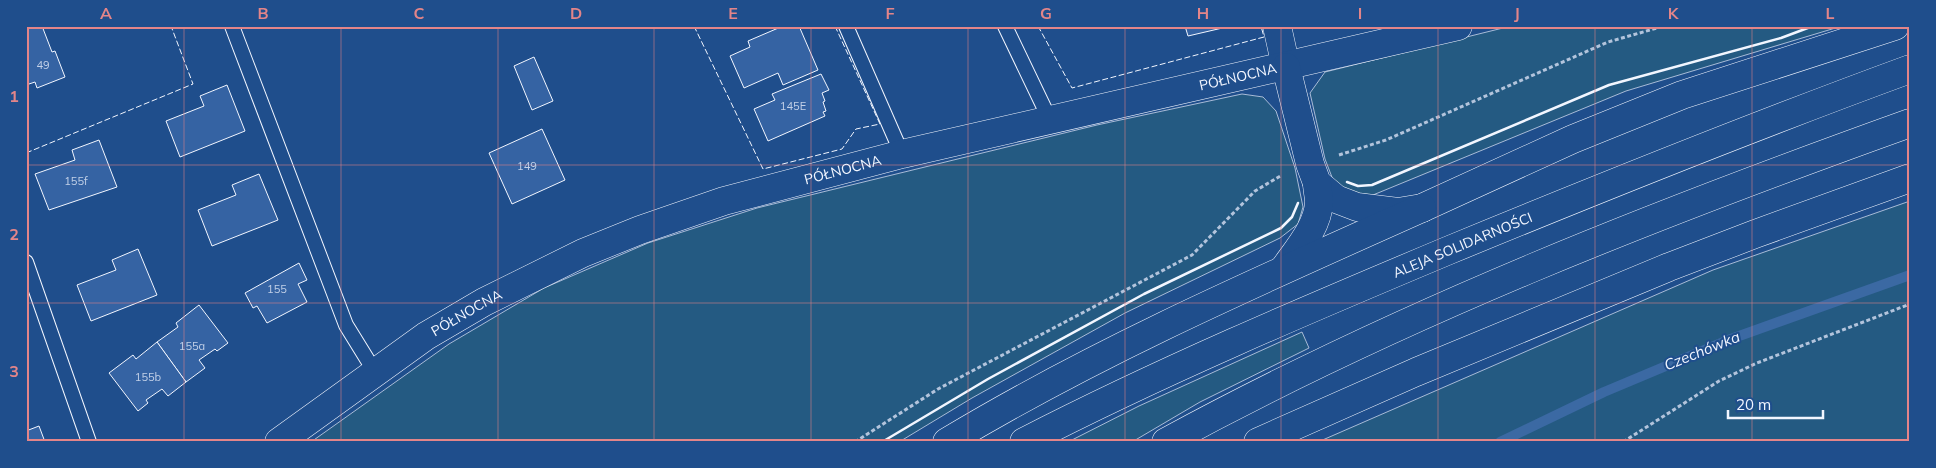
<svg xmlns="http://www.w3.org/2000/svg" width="1936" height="468" viewBox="0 0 1936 468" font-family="Mulish,sans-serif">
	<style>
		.green { fill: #245a82; stroke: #a8bbd7 }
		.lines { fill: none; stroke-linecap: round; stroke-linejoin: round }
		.stream { stroke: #3b69a3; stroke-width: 10 }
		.building { fill: #3563a3; stroke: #f2f6ff }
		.lane-casing { stroke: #f2f6ff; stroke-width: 16 }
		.street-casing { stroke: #f2f6ff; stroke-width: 29 }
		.secondary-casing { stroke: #f2f6ff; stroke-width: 29 }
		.primary-casing { stroke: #f2f6ff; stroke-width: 29 }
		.path { stroke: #b3c4dc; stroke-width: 3; stroke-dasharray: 4 2.5; stroke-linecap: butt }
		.lane { stroke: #1f4e8c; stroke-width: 14 }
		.street { stroke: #1f4e8c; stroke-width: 28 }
		.secondary { stroke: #1f4e8c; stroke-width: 28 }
		.primary { stroke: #1f4e8c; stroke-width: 28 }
		.fence { stroke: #f2f6ff; stroke-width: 1; stroke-dasharray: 6 2.5; stroke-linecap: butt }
		.wall { stroke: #f2f6ff; stroke-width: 2.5 }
		.grid { fill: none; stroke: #e38589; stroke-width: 1; stroke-opacity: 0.55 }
		.labels { text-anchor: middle; stroke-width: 4; stroke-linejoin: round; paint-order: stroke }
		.number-label { font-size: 11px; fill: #c3d1e8 }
		.street-label { font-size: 14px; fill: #f2f6ff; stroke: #1f4e8c }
		.water-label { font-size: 15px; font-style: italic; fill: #f2f6ff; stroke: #1f4e8c }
		.neatline { fill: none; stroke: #e38589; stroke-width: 2 }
		.grid-label { font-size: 16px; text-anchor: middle; font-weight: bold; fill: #e38589 }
	</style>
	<rect width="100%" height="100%" fill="#1f4e8c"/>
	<g class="green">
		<polygon points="1511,26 1842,26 1626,91 1373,195 1355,193 1335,185 1325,159 1310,93 1325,72"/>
		<polygon points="1242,94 1263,97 1276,111 1295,168 1303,207 1298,224 1280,238 1125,313 972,398 899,442 311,442 449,344 544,288 648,243 757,208 1097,125"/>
		<polygon points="1910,201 1910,442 1318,442 1713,270"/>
		<polygon points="1302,332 1309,348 1200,402 1132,442 1068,442 1139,406"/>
	</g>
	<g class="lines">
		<polyline class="stream" points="1500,442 1604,392 1728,340 1910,275"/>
	</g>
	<g class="building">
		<polygon points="26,26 42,26 52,52 55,51 65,77 37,88 35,82 26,85"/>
		<polygon points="783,26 799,26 818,70 783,85 778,73 744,88 730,56 750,47 748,41"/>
		<polygon points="1185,26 1231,26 1188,36"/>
		<polygon points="534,57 553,101 532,110 514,66"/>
		<polygon points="821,74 829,90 822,93 825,101 823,102 826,111 823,112 825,116 768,141 754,109 775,100 772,94"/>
		<polygon points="227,85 245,131 180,157 166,121 204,106 200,96"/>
		<polygon points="542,129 565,180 512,204 489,153"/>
		<polygon points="99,140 117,187 49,210 35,174 75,160 72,150"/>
		<polygon points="259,174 278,220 212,246 198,210 236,195 232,185"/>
		<polygon points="138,249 157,295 91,321 77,285 116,270 112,260"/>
		<polygon points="299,263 307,280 298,284 307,302 267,323 257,306 253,308 245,293"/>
		<polygon points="199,305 228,343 217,351 215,349 199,360 205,368 186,382 157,342 178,327 176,323"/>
		<polygon points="157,342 186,382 168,396 162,389 146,400 148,403 138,411 109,373 133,355 136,359"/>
		<polygon points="39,426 45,442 26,442 26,431"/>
	</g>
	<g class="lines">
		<defs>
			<g id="lane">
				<polyline points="232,26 346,325 375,372"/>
				<polyline points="846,26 902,154"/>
				<polyline points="1005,26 1050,120"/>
				<polyline points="26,262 89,442"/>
			</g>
			<g id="street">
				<polyline points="1277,26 1286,67"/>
				<path id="s1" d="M 279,442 L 426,336 L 484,302 L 583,253 L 640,230 L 724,201 L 902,154 L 1458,26"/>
			</g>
			<polyline id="secondary" points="1286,67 1310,164 1317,183 1336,199 1357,207 1398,212 1422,208 1573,139 1682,95 1895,26"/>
			<g id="primary">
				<path d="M 1284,269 C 1297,250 1318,227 1319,202 C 1319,196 1317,189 1317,183"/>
				<path d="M 947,442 C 1098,351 1261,280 1422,208"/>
				<path id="s2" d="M 1024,442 C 1162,371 1304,311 1447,251 C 1600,188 1754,126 1910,69"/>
				<path d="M 1166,442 C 1403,313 1656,214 1910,123"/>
				<polyline points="1258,442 1416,372 1669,267 1755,234 1910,178"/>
			</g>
		</defs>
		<use href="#lane" class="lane-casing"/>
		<use href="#street" class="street-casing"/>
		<use href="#secondary" class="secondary-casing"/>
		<use href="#primary" class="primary-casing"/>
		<g class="path">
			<polyline points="1339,155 1386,140 1608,42 1664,26"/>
			<polyline points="855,442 938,389 1192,255 1255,191 1282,175"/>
			<polyline points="1623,442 1719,381 1757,363 1910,304"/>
		</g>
		<use href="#lane" class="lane"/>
		<use href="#street" class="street"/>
		<use href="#secondary" class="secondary"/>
		<use href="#primary" class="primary"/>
		<g class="fence">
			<polyline points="694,26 763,169 842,149 856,129 880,124 835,26"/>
			<polyline points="1038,26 1072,88 1264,37 1261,26"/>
			<polyline points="26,153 193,84 171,26"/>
		</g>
		<g class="wall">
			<polyline points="1347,182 1358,186 1372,185 1609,85 1781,38 1813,26"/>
			<polyline points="882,442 988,379 1144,294 1281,228 1292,217 1298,203"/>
		</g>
	</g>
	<path class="grid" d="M 184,26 L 184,442M 341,26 L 341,442M 498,26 L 498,442M 654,26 L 654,442M 811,26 L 811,442M 968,26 L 968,442M 1125,26 L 1125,442M 1281,26 L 1281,442M 1438,26 L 1438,442M 1595,26 L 1595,442M 1752,26 L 1752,442M 26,165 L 1910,165M 26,303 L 1910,303"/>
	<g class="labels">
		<g class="number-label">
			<text x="43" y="69">49</text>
			<text x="793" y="110">145E</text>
			<text x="527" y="170">149</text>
			<text x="76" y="185">155f</text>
			<text x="277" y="293">155</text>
			<text x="192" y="350">155a</text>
			<text x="148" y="381">155b</text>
		</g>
		<g class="street-label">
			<text dy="5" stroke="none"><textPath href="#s1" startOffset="1038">PÓŁNOCNA</textPath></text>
			<text dy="5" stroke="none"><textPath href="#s1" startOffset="632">PÓŁNOCNA</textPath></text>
			<text dy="5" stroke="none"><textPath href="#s2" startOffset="481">ALEJA SOLIDARNOŚCI</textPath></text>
			<text dy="5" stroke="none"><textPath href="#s1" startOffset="228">PÓŁNOCNA</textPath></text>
		</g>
		<g class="water-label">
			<text transform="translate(1702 351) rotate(-22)" y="5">Czechówka</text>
		</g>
	</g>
	<rect width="1936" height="468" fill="none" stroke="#1f4e8c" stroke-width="55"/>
	<path d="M1728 410v8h95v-8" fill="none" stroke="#f2f6ff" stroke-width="2.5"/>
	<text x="1736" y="410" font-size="15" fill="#f2f6ff" stroke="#1f4e8c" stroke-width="4" paint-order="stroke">20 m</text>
	<rect x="28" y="28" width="1880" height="412" class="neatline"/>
	<g class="grid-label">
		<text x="106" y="19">A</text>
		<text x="263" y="19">B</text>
		<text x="419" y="19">C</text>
		<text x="576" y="19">D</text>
		<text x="733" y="19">E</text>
		<text x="890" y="19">F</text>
		<text x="1046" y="19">G</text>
		<text x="1203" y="19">H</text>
		<text x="1360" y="19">I</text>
		<text x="1517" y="19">J</text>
		<text x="1673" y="19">K</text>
		<text x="1830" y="19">L</text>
		<text x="14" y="102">1</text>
		<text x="14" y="240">2</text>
		<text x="14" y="377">3</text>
	</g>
</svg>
